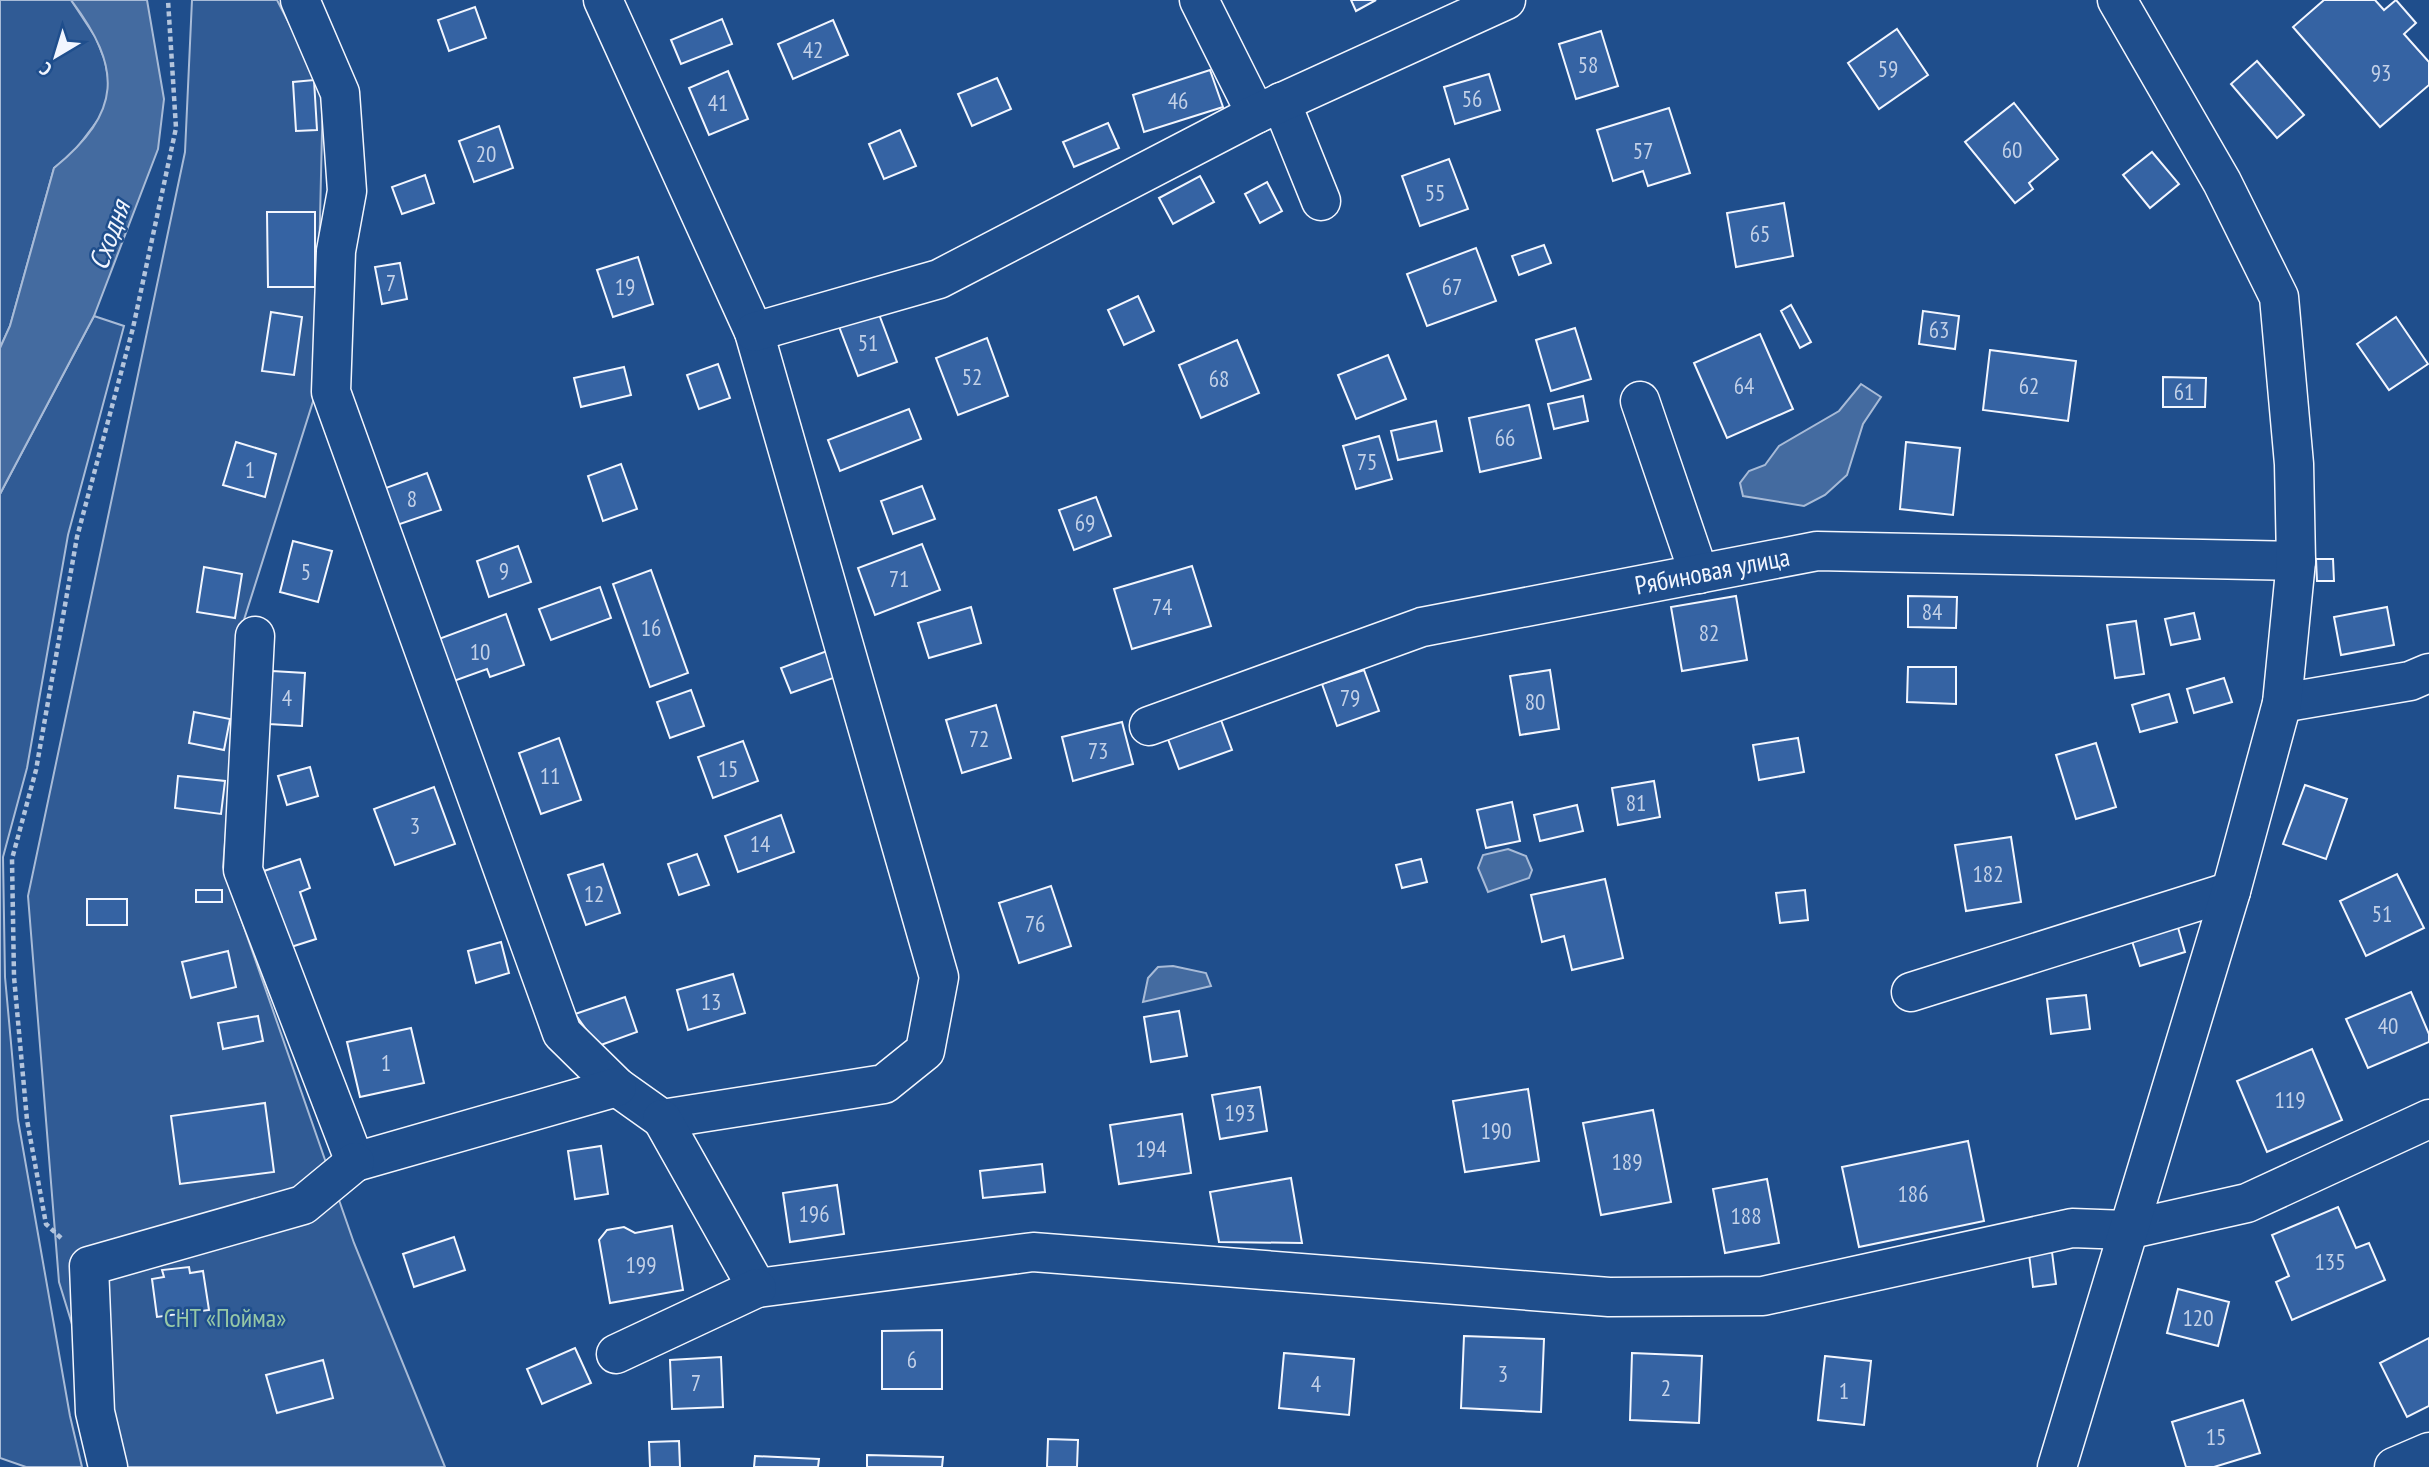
<svg xmlns="http://www.w3.org/2000/svg" width="2429" height="1467" viewBox="0 0 2429 1467" font-family="'PT Sans Narrow',sans-serif">
	<style>
		.built { fill: #305b95; stroke: #a8bbd7; stroke-width: 2 }
		.water { fill: #446ba0; stroke: #a8bbd7; stroke-width: 2 }
		.building { fill: #3563a3; stroke: #f2f6ff; stroke-width: 2 }
		.lines { fill: none; stroke-linecap: round; stroke-linejoin: round }
		.minor-casing { stroke: #f2f6ff; stroke-width: 41 }
		.path { stroke: #b3c4dc; stroke-width: 4.5; stroke-dasharray: 5 3.5; stroke-linecap: butt }
		.minor { stroke: #1f4e8c; stroke-width: 38 }
		.labels { text-anchor: middle; stroke-width: 5; stroke-linejoin: round; paint-order: stroke }
		.number-label { font-size: 23px; fill: #c3d1e8 }
		.street-label { font-size: 26px; fill: #f2f6ff; stroke: #1f4e8c }
		.park-label { font-size: 26px; fill: #97c8a6; stroke: #1f4e8c }
		.water-label { font-size: 28px; font-style: italic; fill: #f2f6ff; stroke: #1f4e8c }
	</style>
	<rect width="100%" height="100%" fill="#1f4e8c"/>
	<g class="built">
		<polygon points="0,0 71,0 96,38 105,61 110,88 104,112 73,153 54,168 10,326 0,348"/>
		<polygon points="192,0 277,0 323,89 316,392 243,623 223,867 354,1243 445,1467 116,1467 59,1282 28,896 185,152"/>
		<polygon points="94,316 124,326 68,535 27,768 3,857 5,977 18,1120 70,1416 82,1467 26,1467 0,1458 0,494"/>
	</g>
	<g class="water">
		<path d="M 71,0 L 147,0 L 164,99 L 158,149 L 94,316 L 0,494 L 0,348 L 10,326 L 54,168 C 122,112 123,69 71,0 Z"/>
		<polygon points="1861,384 1881,397 1863,424 1847,475 1825,495 1804,506 1743,496 1740,483 1749,471 1765,465 1779,446 1839,411"/>
		<polygon points="1508,849 1526,856 1532,870 1529,878 1488,892 1478,868 1483,855"/>
		<polygon points="1173,966 1206,973 1211,986 1143,1002 1148,978 1158,967"/>
	</g>
	<g class="building">
		<polygon points="1351,0 1376,0 1356,11"/>
		<polygon points="2324,0 2375,0 2384,10 2396,0 2416,23 2404,34 2429,62 2429,85 2380,127 2293,27"/>
		<polygon points="475,7 486,38 449,51 438,20"/>
		<polygon points="722,19 732,44 681,64 671,40"/>
		<polygon points="833,20 848,55 793,79 778,44"/>
		<polygon points="1897,29 1928,75 1879,109 1848,63"/>
		<polygon points="1601,31 1618,86 1576,99 1559,44"/>
		<polygon points="2257,61 2304,115 2277,138 2231,84"/>
		<polygon points="1210,70 1223,107 1144,132 1133,95"/>
		<polygon points="728,71 748,119 709,135 689,88"/>
		<polygon points="1489,74 1500,110 1455,124 1444,87"/>
		<polygon points="997,78 1011,109 972,126 958,94"/>
		<polygon points="314,80 317,130 296,131 293,82"/>
		<polygon points="2014,103 2058,159 2029,183 2033,189 2015,203 1965,142"/>
		<polygon points="1669,108 1690,173 1648,186 1643,171 1613,181 1597,130"/>
		<polygon points="1108,123 1119,148 1074,167 1063,142"/>
		<polygon points="499,126 513,168 474,182 459,141"/>
		<polygon points="900,130 916,166 884,179 869,144"/>
		<polygon points="2152,152 2179,184 2150,208 2123,175"/>
		<polygon points="1449,159 1468,209 1420,226 1402,176"/>
		<polygon points="425,175 434,203 402,214 392,187"/>
		<polygon points="1200,176 1214,202 1173,224 1159,198"/>
		<polygon points="1267,182 1282,211 1260,223 1245,194"/>
		<polygon points="1784,203 1793,256 1736,267 1727,213"/>
		<polygon points="267,212 315,212 315,287 268,287"/>
		<polygon points="1544,245 1551,263 1519,275 1512,256"/>
		<polygon points="1476,248 1496,301 1427,326 1407,274"/>
		<polygon points="638,257 653,304 613,317 597,270"/>
		<polygon points="400,263 407,299 382,304 375,267"/>
		<polygon points="1138,296 1154,331 1124,345 1108,310"/>
		<polygon points="1791,305 1811,342 1800,348 1781,311"/>
		<polygon points="877,309 897,362 858,376 838,324"/>
		<polygon points="1923,311 1959,316 1955,349 1919,344"/>
		<polygon points="271,312 302,317 294,375 262,371"/>
		<polygon points="2396,317 2428,364 2389,390 2357,344"/>
		<polygon points="1575,328 1591,379 1551,391 1536,340"/>
		<polygon points="1760,334 1793,409 1727,438 1694,363"/>
		<polygon points="987,338 1008,396 958,415 936,358"/>
		<polygon points="1237,340 1259,393 1201,418 1179,365"/>
		<polygon points="1990,350 2076,361 2068,421 1983,410"/>
		<polygon points="1388,355 1406,399 1356,419 1338,375"/>
		<polygon points="718,364 730,398 699,409 687,375"/>
		<polygon points="624,367 631,395 581,407 574,378"/>
		<polygon points="2163,377 2206,378 2205,407 2163,407"/>
		<polygon points="1583,396 1588,421 1554,429 1548,404"/>
		<polygon points="1529,405 1541,458 1480,472 1469,418"/>
		<polygon points="909,409 921,439 840,471 828,440"/>
		<polygon points="1436,421 1442,451 1398,460 1391,431"/>
		<polygon points="1379,436 1392,479 1356,489 1343,446"/>
		<polygon points="236,442 276,454 265,497 223,485"/>
		<polygon points="1906,442 1960,448 1953,515 1900,509"/>
		<polygon points="621,464 637,509 603,521 588,476"/>
		<polygon points="427,473 441,510 397,525 383,489"/>
		<polygon points="922,486 935,519 893,534 881,501"/>
		<polygon points="1096,497 1111,536 1074,550 1059,510"/>
		<polygon points="293,541 332,551 318,602 280,592"/>
		<polygon points="922,544 940,590 875,615 858,568"/>
		<polygon points="518,546 531,582 489,597 477,561"/>
		<polygon points="2316,559 2333,559 2334,581 2317,581"/>
		<polygon points="1192,566 1211,626 1132,649 1114,589"/>
		<polygon points="204,567 242,574 235,618 197,612"/>
		<polygon points="651,570 688,673 650,687 613,584"/>
		<polygon points="600,587 611,618 551,640 539,609"/>
		<polygon points="1736,596 1747,660 1682,671 1671,607"/>
		<polygon points="1908,596 1957,597 1956,628 1908,627"/>
		<polygon points="971,607 981,643 929,658 918,623"/>
		<polygon points="2387,607 2394,645 2341,655 2334,617"/>
		<polygon points="2194,613 2200,639 2171,645 2165,619"/>
		<polygon points="506,614 524,665 490,677 487,669 451,682 436,640"/>
		<polygon points="2136,621 2144,674 2115,678 2107,625"/>
		<polygon points="827,651 836,677 791,693 781,668"/>
		<polygon points="1908,667 1956,667 1956,704 1907,702"/>
		<polygon points="1364,670 1379,711 1337,726 1322,684"/>
		<polygon points="1550,670 1559,729 1520,735 1510,676"/>
		<polygon points="272,671 305,673 302,726 269,724"/>
		<polygon points="2224,678 2232,702 2194,713 2187,689"/>
		<polygon points="691,690 704,726 670,738 657,702"/>
		<polygon points="2169,694 2177,722 2140,732 2132,705"/>
		<polygon points="996,705 1011,758 962,773 946,720"/>
		<polygon points="194,712 230,719 224,750 189,743"/>
		<polygon points="1221,720 1232,750 1179,769 1168,739"/>
		<polygon points="1122,722 1133,764 1073,781 1062,737"/>
		<polygon points="559,738 581,800 541,814 519,753"/>
		<polygon points="1798,738 1804,772 1759,780 1753,745"/>
		<polygon points="743,741 758,781 713,798 698,757"/>
		<polygon points="2096,743 2116,807 2076,819 2056,755"/>
		<polygon points="310,767 318,796 287,805 278,776"/>
		<polygon points="178,776 225,781 221,814 175,808"/>
		<polygon points="1654,781 1660,817 1618,825 1612,788"/>
		<polygon points="2305,785 2347,799 2326,859 2283,844"/>
		<polygon points="434,787 455,844 395,865 374,809"/>
		<polygon points="1512,802 1520,841 1486,848 1477,810"/>
		<polygon points="1577,805 1583,831 1540,841 1534,815"/>
		<polygon points="781,815 794,852 738,872 725,836"/>
		<polygon points="2011,837 2021,902 1966,911 1955,845"/>
		<polygon points="697,854 709,885 679,895 668,864"/>
		<polygon points="300,859 310,888 300,892 316,939 291,947 264,871"/>
		<polygon points="1421,859 1427,882 1402,888 1396,865"/>
		<polygon points="603,864 620,913 586,925 568,875"/>
		<polygon points="2397,874 2424,928 2366,956 2340,901"/>
		<polygon points="1605,879 1623,958 1572,970 1564,936 1542,942 1531,895"/>
		<polygon points="1051,886 1071,946 1019,963 999,903"/>
		<rect x="196" y="890" width="26" height="12"/>
		<polygon points="1805,890 1808,920 1780,923 1776,893"/>
		<rect x="87" y="899" width="40" height="26"/>
		<polygon points="2177,924 2185,952 2140,966 2131,938"/>
		<polygon points="501,942 509,973 476,983 468,951"/>
		<polygon points="228,951 236,987 191,998 182,962"/>
		<polygon points="733,974 745,1013 688,1030 677,990"/>
		<polygon points="2411,992 2429,1034 2429,1042 2368,1068 2346,1019"/>
		<polygon points="2086,995 2090,1029 2051,1034 2047,999"/>
		<polygon points="625,997 637,1032 598,1046 575,1014"/>
		<polygon points="1179,1011 1187,1056 1151,1062 1144,1017"/>
		<polygon points="258,1016 263,1041 223,1049 218,1023"/>
		<polygon points="411,1028 424,1083 360,1097 347,1042"/>
		<polygon points="2312,1049 2342,1120 2267,1152 2237,1081"/>
		<polygon points="1260,1087 1267,1131 1220,1139 1212,1095"/>
		<polygon points="1528,1089 1539,1161 1465,1172 1453,1101"/>
		<polygon points="265,1103 274,1172 180,1184 171,1116"/>
		<polygon points="1653,1110 1671,1202 1601,1215 1583,1123"/>
		<polygon points="1182,1114 1191,1173 1119,1184 1110,1125"/>
		<polygon points="1968,1141 1984,1221 1859,1247 1842,1167"/>
		<polygon points="601,1146 608,1194 575,1199 568,1151"/>
		<polygon points="1042,1164 1045,1192 983,1198 980,1171"/>
		<polygon points="1291,1178 1302,1243 1219,1242 1210,1192"/>
		<polygon points="1767,1179 1779,1243 1725,1253 1713,1189"/>
		<polygon points="837,1185 844,1234 790,1242 783,1193"/>
		<polygon points="2338,1207 2356,1248 2369,1243 2385,1280 2292,1320 2276,1282 2289,1276 2272,1235"/>
		<polygon points="672,1226 683,1290 610,1303 599,1240 607,1230 624,1227 635,1233"/>
		<polygon points="454,1237 465,1270 414,1287 403,1254"/>
		<polygon points="2052,1252 2056,1284 2033,1287 2029,1254"/>
		<polygon points="189,1267 190,1273 203,1271 209,1310 157,1317 152,1279 164,1277 162,1270"/>
		<polygon points="2178,1289 2229,1302 2218,1346 2167,1333"/>
		<polygon points="942,1330 942,1389 882,1389 882,1331"/>
		<polygon points="1464,1336 1544,1339 1541,1412 1461,1408"/>
		<polygon points="2429,1338 2429,1406 2407,1417 2380,1363"/>
		<polygon points="575,1348 591,1383 542,1404 527,1369"/>
		<polygon points="1284,1353 1354,1359 1349,1415 1279,1408"/>
		<polygon points="1632,1353 1702,1356 1699,1423 1630,1420"/>
		<polygon points="1825,1356 1871,1361 1864,1425 1818,1420"/>
		<polygon points="721,1357 723,1407 672,1409 670,1360"/>
		<polygon points="323,1360 333,1398 277,1413 266,1375"/>
		<polygon points="2243,1400 2260,1453 2214,1467 2186,1467 2172,1422"/>
		<polygon points="1048,1439 1078,1440 1077,1467 1047,1467"/>
		<polygon points="679,1441 680,1467 650,1467 649,1442"/>
		<polygon points="867,1455 943,1457 942,1467 867,1467"/>
		<polygon points="755,1456 819,1459 818,1467 754,1467"/>
	</g>
	<g class="lines">
		<defs>
			<g id="minor">
				<polyline points="300,0 340,93 347,191 336,251 331,392 562,1033 617,1087 662,1119 884,1084 925,1051 939,977 754,332 603,0"/>
				<polyline points="1199,0 1256,114"/>
				<polyline points="1281,102 1321,201"/>
				<polyline points="754,332 939,279 1256,114 1506,0"/>
				<polyline points="1640,401 1699,574"/>
				<polyline points="255,636 243,870 355,1162 617,1087"/>
				<polyline points="2282,703 2410,681 2429,673"/>
				<path id="s1" d="M 1149,726 L 1422,627 L 1817,551 L 2296,561"/>
				<polyline points="1911,992 2231,891"/>
				<polyline points="662,1119 757,1288 1033,1252 1609,1297 1763,1296 2072,1228 2127,1230 2247,1203 2429,1119"/>
				<polyline points="616,1354 757,1288"/>
				<polyline points="108,1467 95,1412 89,1266 303,1205 355,1162"/>
				<polyline points="2057,1467 2231,891 2282,703 2296,561 2294,464 2279,297 2222,182 2117,0"/>
				<polyline points="2394,1467 2429,1452"/>
			</g>
		</defs>
		<use href="#minor" class="minor-casing"/>
		<polyline class="path" points="61,1238 46,1224 27,1120 14,977 12,859 36,770 77,537 133,328 176,128 168,0"/>
		<use href="#minor" class="minor"/>
	</g>
	<g class="labels">
		<g class="number-label">
			<text x="813" y="58">42</text>
			<text x="1588" y="73">58</text>
			<text x="1888" y="77">59</text>
			<text x="2381" y="81">93</text>
			<text x="1472" y="107">56</text>
			<text x="1178" y="109">46</text>
			<text x="718" y="111">41</text>
			<text x="2012" y="158">60</text>
			<text x="1643" y="159">57</text>
			<text x="486" y="162">20</text>
			<text x="1435" y="201">55</text>
			<text x="1760" y="242">65</text>
			<text x="391" y="291">7</text>
			<text x="625" y="295">19</text>
			<text x="1452" y="295">67</text>
			<text x="1939" y="338">63</text>
			<text x="868" y="351">51</text>
			<text x="972" y="385">52</text>
			<text x="1219" y="387">68</text>
			<text x="1744" y="394">64</text>
			<text x="2029" y="394">62</text>
			<text x="2184" y="400">61</text>
			<text x="1505" y="446">66</text>
			<text x="1367" y="470">75</text>
			<text x="250" y="478">1</text>
			<text x="412" y="507">8</text>
			<text x="1085" y="531">69</text>
			<text x="504" y="579">9</text>
			<text x="306" y="580">5</text>
			<text x="899" y="587">71</text>
			<text x="1162" y="615">74</text>
			<text x="1932" y="620">84</text>
			<text x="651" y="636">16</text>
			<text x="1709" y="641">82</text>
			<text x="480" y="660">10</text>
			<text x="287" y="706">4</text>
			<text x="1350" y="706">79</text>
			<text x="1535" y="710">80</text>
			<text x="979" y="747">72</text>
			<text x="1098" y="759">73</text>
			<text x="728" y="777">15</text>
			<text x="550" y="784">11</text>
			<text x="1636" y="811">81</text>
			<text x="415" y="834">3</text>
			<text x="760" y="852">14</text>
			<text x="1988" y="882">182</text>
			<text x="594" y="902">12</text>
			<text x="2382" y="922">51</text>
			<text x="1035" y="932">76</text>
			<text x="711" y="1010">13</text>
			<text x="2388" y="1034">40</text>
			<text x="386" y="1071">1</text>
			<text x="2290" y="1108">119</text>
			<text x="1240" y="1121">193</text>
			<text x="1496" y="1139">190</text>
			<text x="1151" y="1157">194</text>
			<text x="1627" y="1170">189</text>
			<text x="1913" y="1202">186</text>
			<text x="814" y="1222">196</text>
			<text x="1746" y="1224">188</text>
			<text x="2330" y="1270">135</text>
			<text x="641" y="1273">199</text>
			<text x="2198" y="1326">120</text>
			<text x="912" y="1368">6</text>
			<text x="1503" y="1382">3</text>
			<text x="696" y="1391">7</text>
			<text x="1316" y="1392">4</text>
			<text x="1666" y="1396">2</text>
			<text x="1844" y="1399">1</text>
			<text x="2216" y="1445">15</text>
		</g>
		<g class="street-label">
			<text dy="9" stroke="none"><textPath href="#s1" startOffset="586">Рябиновая улица</textPath></text>
		</g>
		<g class="park-label">
			<text x="225" y="1327">СНТ «Пойма»</text>
		</g>
		<g class="water-label">
			<text transform="translate(109 235) rotate(-70)" y="10">Сходня</text>
		</g>
	</g>
	<g transform="translate(56 56) rotate(218)" stroke="#1f4e8c" stroke-width="5" paint-order="stroke">
	<path d="M0-5L12 26L0 18L-12 26Z" fill="#f2f6ff"/>
	<text y="-10" font-size="19" font-weight="bold" text-anchor="middle" fill="#f2f6ff">С</text>
	</g>
</svg>
